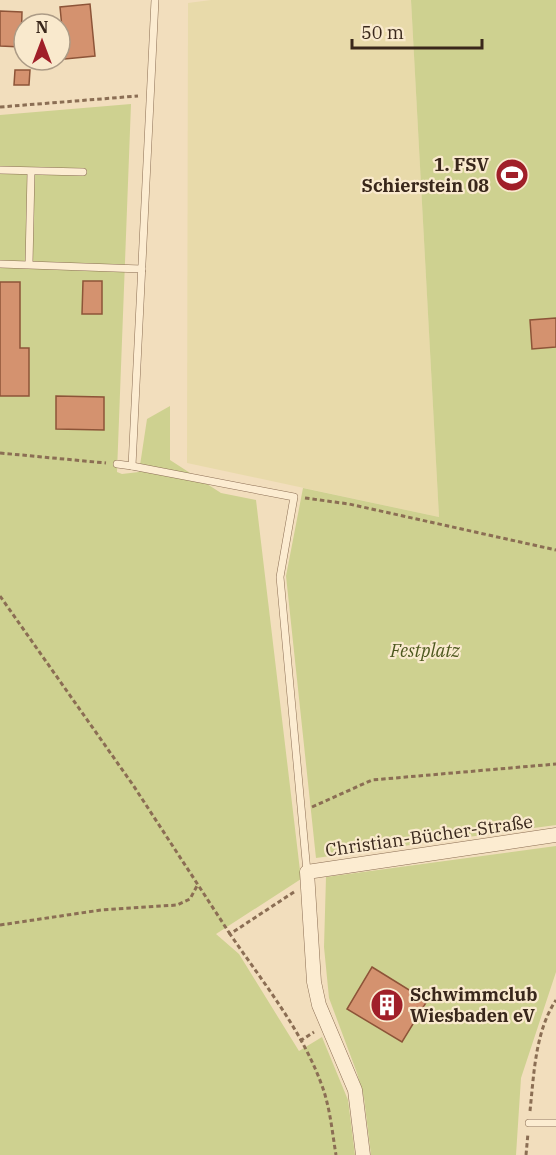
<svg xmlns="http://www.w3.org/2000/svg" width="556" height="1155" viewBox="0 0 556 1155" font-family="'IBM Plex Serif',serif">
	<style>
		.farmland { fill: #e8daaa }
		.green { fill: #ced190 }
		.building { fill: #d4926f; stroke: #8d5438; stroke-width: 1.5 }
		.lines { fill: none; stroke-linecap: round; stroke-linejoin: round }
		.service-casing { stroke: #8b6e54; stroke-width: 8 }
		.minor-casing { stroke: #8b6e54; stroke-width: 15 }
		.path { stroke: #8b6e54; stroke-width: 3; stroke-dasharray: 4.5 3; stroke-linecap: butt }
		.service { stroke: #fcecd1; stroke-width: 7 }
		.minor { stroke: #fcecd1; stroke-width: 14 }
		.labels { text-anchor: middle; stroke-width: 4.5; stroke-linejoin: round; paint-order: stroke }
		.poi-label { font-size: 18px; font-weight: bold; fill: #39271b; stroke: #f9e9cd; text-anchor: end }
		.park-label { font-size: 18px; font-style: italic; fill: #4d581f; stroke: #f9e9cd }
		.street-label { font-size: 18px; fill: #39271b; stroke: #f9e9cd }
	</style>
	<rect width="100%" height="100%" fill="#f2debd"/>
	<polygon class="farmland" points="211,0 411,0 439,517 187,463 188,3"/>
	<g class="green">
		<polygon points="411,0 556,0 556,825 316,858 286,576 303,488 439,517"/>
		<polygon points="131,104 117,472 122,474 139,472 147,419 170,406 170,460 221,493 256,500 301,879 216,934 239,954 299,1051 322,1037 348,1100 355,1155 0,1155 0,115"/>
		<polygon points="556,846 556,972 521,1078 516,1155 371,1155 364,1098 357,1073 329,998 324,947 326,877"/>
	</g>
	<g class="building">
		<polygon points="90,4 95,56 65,59 60,7"/>
		<polygon points="0,11 22,12 21,47 0,46"/>
		<polygon points="15,70 30,70 29,85 14,85"/>
		<polygon points="83,281 102,281 102,314 82,314"/>
		<polygon points="0,282 20,282 20,348 29,348 29,396 0,396"/>
		<polygon points="556,318 556,347 532,349 530,320"/>
		<polygon points="56,396 104,397 104,430 56,429"/>
		<polygon points="372,967 427,1001 402,1042 347,1009"/>
	</g>
	<g class="lines">
		<defs>
			<g id="service">
				<polyline points="0,170 83,172"/>
				<polyline points="0,264 142,269"/>
				<polyline points="29,264 31,172"/>
				<polyline points="117,464 132,466 155,0"/>
				<polyline points="132,466 294,497 280,577 307,872"/>
				<polyline points="529,1123 556,1123"/>
			</g>
			<polyline id="minor" points="363,1155 355,1090 319,1005 314,982 307,872 556,835"/>
		</defs>
		<use href="#service" class="service-casing"/>
		<use href="#minor" class="minor-casing"/>
		<g class="path">
			<polyline points="0,107 138,96"/>
			<polyline points="0,453 106,463"/>
			<polyline points="305,498 349,504 556,550"/>
			<polyline points="0,596 133,785 230,934"/>
			<polyline points="312,807 372,780 556,764"/>
			<path d="M 294,892 L 230,934 C 262,981 301,1029 321,1083 C 330,1106 332,1131 336,1155"/>
			<polyline points="0,925 101,910 177,905 190,899 198,884"/>
			<polyline points="300,1041 314,1032"/>
			<path d="M 530,1111 C 534,1074 535,1032 556,1000"/>
			<polyline points="526,1155 528,1133"/>
		</g>
		<use href="#service" class="service"/>
		<use href="#minor" class="minor"/>
	</g>
	<defs>
		<symbol id="stadium-disc" viewBox="-11 -11 22 22"><circle r="9.5" fill="#a01f29" stroke="#f9e9cd"/><path d="M0-5a6.5 5 0 1 0 0 10a6.5 5 0 1 0 0-10ZM-3.5-1.8h7v3.6h-7Z" fill="#fff"/></symbol>
		<symbol id="building-disc" viewBox="-11 -11 22 22"><circle r="9.5" fill="#a01f29" stroke="#f9e9cd"/><path d="M-4-6H4V6H1V3H-1V6H-4ZM-2.5-4.3h1.7v1.8h-1.7ZM.8-4.3h1.7v1.8H.8ZM-2.5-1h1.7V.8h-1.7ZM.8-1h1.7V.8H.8Z" fill="#fff"/></symbol>
	</defs>
	<g fill-rule="evenodd">
		<use href="#stadium-disc" x="493" y="156" width="38" height="38"/>
		<use href="#building-disc" x="368" y="986" width="38" height="38"/>
	</g>
	<g class="labels">
		<g class="poi-label">
			<text x="489" y="171">1. FSV<tspan x="489" dy="21">Schierstein 08</tspan></text>
			<text x="410" y="1001" text-anchor="start">Schwimmclub<tspan x="410" dy="21">Wiesbaden eV</tspan></text>
		</g>
		<g class="park-label">
			<text x="425" y="657">Festplatz</text>
		</g>
		<g class="street-label">
			<text transform="translate(429 836) rotate(-8)" y="6">Christian-Bücher-Straße</text>
		</g>
	</g>
	<g transform="translate(42 42)"><circle r="28" fill="#f9e9cd" stroke="#ac9b86" stroke-width="1.5"/>
	<path d="M0-4.5L10 22L0 15L-10 22Z" fill="#a01f29"/>
	<text y="-9" font-size="16" font-weight="bold" text-anchor="middle" fill="#39271b">N</text>
	</g>
	<path d="M352 39v9h130v-9" fill="none" stroke="#39271b" stroke-width="3"/>
	<text x="361" y="39" font-size="18" fill="#39271b" stroke="#f9e9cd" stroke-width="4.5" paint-order="stroke">50 m</text>
</svg>
